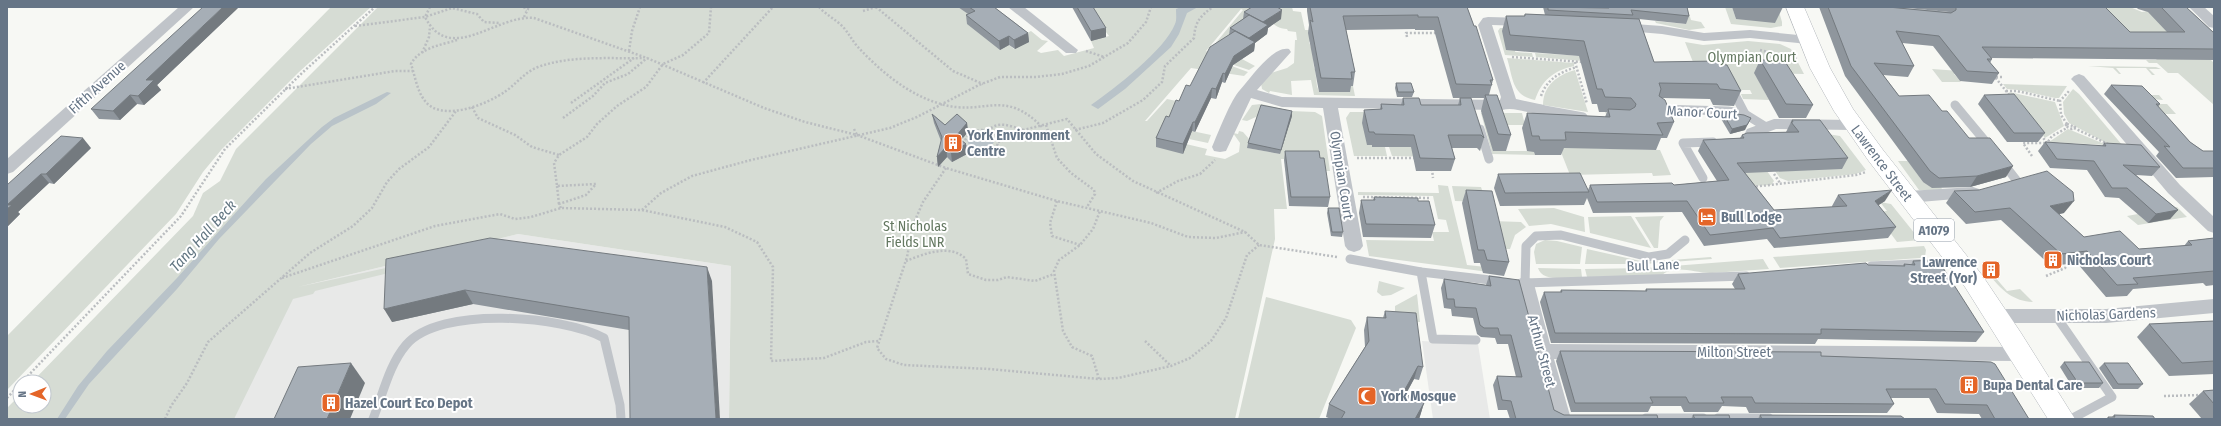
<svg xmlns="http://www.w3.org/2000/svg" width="2221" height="426" viewBox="0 0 2221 426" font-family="'Fira Sans Condensed',sans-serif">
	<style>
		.built { fill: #e8e9e8 }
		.green { fill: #d6dcd4 }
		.water { fill: #b9c3c9 }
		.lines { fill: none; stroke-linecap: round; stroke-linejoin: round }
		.primary-casing { stroke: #b4b8bd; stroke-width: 1 }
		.path { stroke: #babdc0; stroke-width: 2.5; stroke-dasharray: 2 2; stroke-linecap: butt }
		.lane { stroke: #c0c4c9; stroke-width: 9 }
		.street { fill: #c0c4c9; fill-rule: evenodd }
		.primary { fill: #fff; fill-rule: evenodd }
		.wall { fill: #8f969d }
		.shaded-wall { fill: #747a7f }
		.building { fill: #a6aeb6; stroke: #747a7f }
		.labels { text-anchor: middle; stroke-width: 4; stroke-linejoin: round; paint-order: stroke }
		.shield { fill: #fff; stroke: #949eaa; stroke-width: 1 }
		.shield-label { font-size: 13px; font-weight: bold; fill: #667586 }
		.park-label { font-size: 14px; fill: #647861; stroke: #fff }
		.street-label { font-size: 14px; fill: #667586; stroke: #fff }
		.poi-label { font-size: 14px; font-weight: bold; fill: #667586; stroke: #fff; text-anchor: start }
		.water-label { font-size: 15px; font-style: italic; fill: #627682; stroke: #fff }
	</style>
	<rect width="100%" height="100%" fill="#f7f8f4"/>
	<g class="built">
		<polygon points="518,234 731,266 729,413 771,419 203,419 298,287"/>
		<polygon points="1422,341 1478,344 1490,419 1433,419"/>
	</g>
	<g class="green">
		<polygon points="331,7 371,7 299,72 222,149 203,172 176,214 7,390 7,336"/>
		<path d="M 378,7 L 959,7 L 1014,49 L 1021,36 L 1031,31 L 1042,40 L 1048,41 L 1037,51 L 1041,53 L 1058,50 L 1064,56 L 1094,48 L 1091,41 L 1109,36 L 1087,7 L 1292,7 L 1293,11 L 1301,12 L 1305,30 L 1328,30 L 1309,42 L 1312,50 L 1314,68 L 1315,69 L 1317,86 L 1319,92 L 1350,92 L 1349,86 L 1353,86 L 1355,96 L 1314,95 L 1311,80 L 1291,81 L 1292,95 L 1270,91 L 1269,93 L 1262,89 L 1261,83 L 1271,73 L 1287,68 L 1294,63 L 1295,40 L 1297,40 L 1296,32 L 1288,31 L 1287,29 C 1274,29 1269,19 1262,9 L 1242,59 L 1255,66 L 1249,70 L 1231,64 L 1209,51 L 1243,10 L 1241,9 L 1206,51 L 1229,65 L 1248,72 L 1244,76 L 1191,68 L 1145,121 L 1147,121 L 1167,99 L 1181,102 L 1186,144 L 1207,149 L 1205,155 L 1225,159 L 1239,152 L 1240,143 L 1233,133 L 1238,134 L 1239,131 L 1243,132 L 1250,140 L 1248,148 L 1280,154 L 1258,116 L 1247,121 L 1242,120 L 1252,105 L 1261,104 L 1291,111 L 1315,112 L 1322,116 L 1330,171 L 1324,171 L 1322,160 L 1281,159 L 1287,209 L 1274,209 L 1275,239 L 1235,419 L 729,419 L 731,266 L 518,234 L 298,287 L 409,263 L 409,268 L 315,291 L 313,294 L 293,299 L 234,419 L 7,419 L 7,408 L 20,395 L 20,406 L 44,406 L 44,382 L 32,382 L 193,216 L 203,193 L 220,181 L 236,149 Z"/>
		<polygon points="1682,7 1687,7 1691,20 1701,22 1705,28 1689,30 1656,23 1655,21 1686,24"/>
		<polygon points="1725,7 1732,7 1736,19 1778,8 1782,22 1782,26 1771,28 1731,24"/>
		<polygon points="2103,7 2130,7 2142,12 2149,11 2209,58 2214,63 2214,105 2178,73 2168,73 2157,63 2149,63 2146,60 2157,60"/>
		<polygon points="1500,28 1521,28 1515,52 1532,53 1533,57 1505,55 1498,31"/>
		<polygon points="1748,41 1780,44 1791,49 1804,74 1755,73 1769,100 1743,99 1741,94 1752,94 1750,90 1738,90 1729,72 1636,68 1644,108 1652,129 1641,128 1636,116 1606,114 1605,112 1630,113 1627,98 1625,98 1622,88 1624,88 1621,79 1619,79 1614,66 1695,67 1685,42 1703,45"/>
		<polygon points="1535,53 1582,56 1583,61 1536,57"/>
		<path d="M 1507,58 L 1574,63 L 1574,66 C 1553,71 1542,80 1535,100 C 1512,96 1513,78 1507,58 Z"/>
		<polygon points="2088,66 2156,67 2161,69 2149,69 2155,75 2152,75 2146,68 2116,68 2121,74 2119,74 2113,68"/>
		<polygon points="1932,69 1974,72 1954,74 1961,82 1942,82"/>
		<path d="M 1575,70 L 1588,112 L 1543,105 C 1543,85 1558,75 1575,70 Z"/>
		<polygon points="2003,84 2067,86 2059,98 2055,98 2018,90 2007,89"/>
		<polygon points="2073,89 2079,94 2123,146 2112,146 2069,123 2064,114 2063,102"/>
		<polygon points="2009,92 2055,102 2064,126 2045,138"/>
		<polygon points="2135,95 2159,95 2163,100 2152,99 2156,104 2167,104 2176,114 2152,114"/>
		<polygon points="1350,112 1376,112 1372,145 1385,147 1387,156 1354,156 1346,118"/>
		<polygon points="1481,113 1522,113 1525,125 1495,125 1503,151 1534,151 1535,155 1492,154"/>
		<polygon points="2068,129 2107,145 2049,142"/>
		<polygon points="1192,131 1211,135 1208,143 1189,139"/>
		<polygon points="1815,132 1840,136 1866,170 1856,174 1788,181 1780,178 1775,171"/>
		<polygon points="1389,147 1412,147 1442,157 1392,156"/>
		<polygon points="1559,147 1660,150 1671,175 1653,176 1652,173 1570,175"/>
		<polygon points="1898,161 1908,161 1923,182 1940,181 1942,190 1919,190"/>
		<polygon points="1767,171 1774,181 1771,185 1749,186 1736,173"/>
		<polygon points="1438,185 1448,186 1467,265 1496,268 1496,273 1369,256 1366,240 1434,241 1432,232 1449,232 1446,220 1438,219 1433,196 1358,195 1358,192 1439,193"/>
		<polygon points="1452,186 1481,187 1486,202 1455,201"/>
		<polygon points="1880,202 1891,204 1920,240 1897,242 1875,212 1887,211"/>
		<polygon points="2177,207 2187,217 2138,225 2127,216 2138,214 2148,223 2169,219 2159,210"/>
		<polygon points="1554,208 1584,217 1585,232 1551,224 1529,226 1518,209"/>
		<polygon points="1631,216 1651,248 1590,233 1588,217"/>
		<polygon points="1664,216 1660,221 1658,248 1654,248 1635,217"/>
		<polygon points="1492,221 1521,222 1526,227 1515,235 1510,249 1498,249"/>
		<polygon points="1545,240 1557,241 1582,247 1580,264 1536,264 1534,252 1536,244"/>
		<polygon points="1924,246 1926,250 1925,257 1920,258 1780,268 1773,257"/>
		<polygon points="1587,249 1645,262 1711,257 1712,259 1645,264 1585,264"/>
		<path d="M 1763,259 L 1769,269 C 1750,270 1731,272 1712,273 C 1696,274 1675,263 1661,276 L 1587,277 L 1585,269 L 1647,268 Z"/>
		<path d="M 1538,268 L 1581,269 L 1582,277 C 1570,277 1542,283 1538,268 Z"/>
		<path d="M 1994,276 L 2007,291 L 2020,289 L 2033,302 C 2013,301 2003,291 1991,277 Z"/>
		<polygon points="1379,281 1405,288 1391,295 1382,296 1377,292"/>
		<polygon points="1417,294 1420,322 1403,321 1395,312 1395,306"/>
		<polygon points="1266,297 1351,320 1356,328 1319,419 1238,419"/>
	</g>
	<g class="water">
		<path d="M 1181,7 L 1198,7 L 1187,13 L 1179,34 L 1171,47 L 1125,89 L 1098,109 L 1091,105 C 1114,89 1165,50 1175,24 C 1177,20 1176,14 1176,9 Z"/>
		<polygon points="387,92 391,93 376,104 332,126 311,144 219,239 177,289 89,384 65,419 57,419 78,386 107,351 177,278 266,179 322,127 334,118"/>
		<polygon points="983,132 994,137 995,140 991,147 982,150 970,148 967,140 973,134"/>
	</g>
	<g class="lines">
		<defs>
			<polygon id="primary" points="1786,7 1804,7 1830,68 1853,109 1883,150 1982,275 2021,333 2075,419 2048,419 1965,287 1868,160 1834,111 1810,68"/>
		</defs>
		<use href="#primary" class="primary-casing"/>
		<g class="path">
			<path d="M 430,7 L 425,17 C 450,66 497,14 534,18 L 647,58 L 764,108 L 805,122 L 857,135 L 946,168 L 1057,201 L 1151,223 L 1188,237 L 1216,238 L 1245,232"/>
			<polyline points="524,7 526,11"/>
			<path d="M 819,7 C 826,15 837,20 844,28 C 849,34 852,40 857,46 C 879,70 908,95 941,104 C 984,117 1003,87 1042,127"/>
			<polyline points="876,7 953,71 983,84"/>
			<polyline points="863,11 876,7"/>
			<polyline points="524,17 529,7"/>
			<polyline points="355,26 425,17 452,8 477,14 484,22 500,23"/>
			<polyline points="1407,37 1406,33 1438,33"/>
			<path d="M 457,40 C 441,45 419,48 411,64 C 415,76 417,91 425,101 C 442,123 488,104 506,91 C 517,83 525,72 538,67 C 571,55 609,59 644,58"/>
			<polyline points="1760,50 1797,59"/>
			<polyline points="629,51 632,31 640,7"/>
			<polyline points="1086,51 1104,57"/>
			<polyline points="422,53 429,37 430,27"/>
			<polyline points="1512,57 1583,62"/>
			<polyline points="1575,62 1587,104"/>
			<polyline points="2002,77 1995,77 2010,96"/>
			<polyline points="703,83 773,7"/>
			<polyline points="285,89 395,71 413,71"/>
			<polyline points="2006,91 2017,91 2060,101"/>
			<path d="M 1541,96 C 1547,79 1560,72 1577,67"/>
			<polyline points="571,103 634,58"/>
			<polyline points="472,107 478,118 515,135 532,147 559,155"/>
			<polyline points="563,118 593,96 605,83 628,74 647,58"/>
			<polyline points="2067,124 2061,115 2060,101 2070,90"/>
			<polygon points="2067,124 2075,127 2072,129 2065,126"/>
			<polyline points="1046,125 1057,158 1071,173 1094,190 1095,194 1087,207"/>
			<polyline points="2074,128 2108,144"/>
			<polyline points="854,129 857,135"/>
			<path d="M 982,130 L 995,134 L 998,142 L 997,146 L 984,153 L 970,151 L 964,143 C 967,134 973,131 982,130 Z"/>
			<path d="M 1075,130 L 1103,123 L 1143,100 L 1162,82 L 1165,66 L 1194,38 C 1195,22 1200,16 1213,7"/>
			<path d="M 988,131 C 998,120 1010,126 1023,130"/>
			<polyline points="2041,135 2047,143 2052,136 2067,128"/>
			<polyline points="998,142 1011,139 1023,130 1067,119 1096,154 1133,181 1245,232 1259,245 1337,257"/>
			<polyline points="2032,156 2023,143 2046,143"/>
			<polyline points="1357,158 1416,158"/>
			<polyline points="946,168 923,202 913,225 907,257 877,348 886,359 904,365 989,369 1099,379 1118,378 1171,366 1190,358 1211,341 1226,318 1247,255 1259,245"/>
			<polyline points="1432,169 1433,178"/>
			<polyline points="1774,174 1780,183"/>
			<polyline points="557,186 559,204"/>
			<polyline points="1752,187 1856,175 1866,172"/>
			<polyline points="1156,193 1178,181 1200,174 1215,160"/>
			<polyline points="1363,197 1431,198"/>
			<polyline points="1057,201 1050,223 1052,236 1080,245"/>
			<polyline points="561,208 559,204 586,195 596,184 557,186 554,163 559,155 587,137 597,124 617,106 646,87 663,64 683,55 709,33 711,7"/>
			<polyline points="642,210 661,193 692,176 751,160 890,128 917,117 979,85 1000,77 1036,77 1062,74 1089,66 1128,43 1146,22 1151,7"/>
			<path d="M 906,261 C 924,254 950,243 966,259 L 968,274 L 986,280 L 998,280 L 1007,277 L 1035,281 L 1054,274"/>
			<polyline points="2046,276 2065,268 2071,261"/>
			<polyline points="282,278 435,226 500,214 515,219 531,217 561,208 642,210 725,227 757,242 773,267 771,361 824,358 866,342 879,341"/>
			<polyline points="1145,341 1171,366"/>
			<polyline points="1099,379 1092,356 1072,347 1063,331 1054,271 1059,260 1080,245 1093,229 1100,211"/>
			<polyline points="22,382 181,216 225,149 302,73 375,7"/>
			<polyline points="2164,396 2202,395"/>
			<polyline points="7,398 20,384"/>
			<polyline points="165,419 171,406 187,383 208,342 310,253 353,226 372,208 387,182 399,169 429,147 456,111"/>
		</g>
		<g class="lane">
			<polyline points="1732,89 1745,114"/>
			<polyline points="1955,105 1990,147"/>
			<polyline points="1539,109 1583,117"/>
			<polyline points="1658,109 1728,111 1745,114 1766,127"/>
			<polyline points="1480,129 1489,159"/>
			<polyline points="2003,163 2017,181"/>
			<polyline points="1703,178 1683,143 1713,142"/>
			<polyline points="1350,259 1421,272 1499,281"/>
			<polyline points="1871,266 1958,262"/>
			<polyline points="1421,272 1433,339 1476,340"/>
			<polyline points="1521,283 1746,276"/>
			<polyline points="1525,284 1526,246 1536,236 1561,235 1649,257 1668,254 1685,240"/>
			<polyline points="2056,316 2112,397 2071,419"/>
			<polyline points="1646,418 1703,418"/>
			<polyline points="1718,418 1769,418"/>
			<path d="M 373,419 C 383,394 389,365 406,345 C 440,305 563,316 604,338 L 620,405 L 621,419"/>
		</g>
		<g class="street">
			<polygon points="179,7 194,7 13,172 7,174 7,159"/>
			<polygon points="1008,7 1024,7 1078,50 1076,53 1066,53"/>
			<polygon points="2189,7 2204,7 2214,16 2214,28 2209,27"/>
			<path d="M 1488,17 L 1528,18 L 1535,22 L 1528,26 L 1492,25 L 1516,99 L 1544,105 L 1547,109 L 1544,113 C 1530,116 1517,106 1502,110 L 1338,108 L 1363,246 L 1360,250 L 1354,252 L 1348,250 L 1345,246 L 1323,108 L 1282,107 L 1251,98 L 1226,151 L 1220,152 L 1214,151 L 1212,147 C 1218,133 1231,99 1240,90 C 1250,79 1273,45 1289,49 L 1291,52 L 1257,90 L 1282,97 L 1500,100 L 1501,97 L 1478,25 L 1483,18 Z"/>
			<polygon points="1620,23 1662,26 1704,33 1750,30 1808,36 1813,37 1815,40 1813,43 1808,44 1750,38 1704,41 1662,34 1615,30 1613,27 1615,24"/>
			<polygon points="2079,74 2084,76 2180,185 2214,217 2214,233 2208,231 2168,193 2074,82 2071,79 2074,76"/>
			<polygon points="1774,119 1853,120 1859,121 1861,125 1859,129 1853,130 1776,129 1753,138 1747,137 1745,133 1747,129"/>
			<polygon points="1973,187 1979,189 1981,193 1979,197 1908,203 1902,201 1900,197 1902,193 1908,191"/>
			<polygon points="1525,277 1531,279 1534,284 1550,344 2022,347 2029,349 2031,354 2029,359 2022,361 1554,359 1571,419 1551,419 1516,284 1519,279"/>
			<polygon points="2214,299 2214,313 2106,323 1997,323 1990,321 1988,316 1990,311 1997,309 2106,309"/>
		</g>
		<use href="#primary" class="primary"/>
	</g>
	<g class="wall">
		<polygon points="239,7 157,85 161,90 144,105 137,104 120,120 99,119 91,109"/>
		<polygon points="958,7 994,7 1028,33 1029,42 1015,49 1009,45 1000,50 967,24 966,15 968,14"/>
		<polygon points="1072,7 1093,7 1106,37 1091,41"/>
		<polygon points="1307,7 1467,7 1493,80 1489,95 1511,135 1506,151 1493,151 1481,111 1484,98 1453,98 1434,30 1415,30 1415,29 1346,30 1355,72 1353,86 1351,86 1350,92 1319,92 1308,33 1309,25 1307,11"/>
		<polygon points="1543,7 1687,7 1689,16 1686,24 1639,19 1654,62 1719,64 1741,91 1734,106 1713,105 1710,99 1662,98 1674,122 1667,138 1661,138 1656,150 1564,148 1561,155 1535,155 1534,152 1527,151 1522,128 1527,113 1605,117 1607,112 1599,112 1597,104 1592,104 1579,56 1506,50 1502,31 1506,16 1524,16 1525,14 1545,15"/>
		<polygon points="1732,7 1783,7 1775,23 1736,19"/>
		<polygon points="1819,7 1888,7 1949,12 1896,7 2105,7 2130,32 2167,32 2148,12 2138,9 2136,7 2186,7 2214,33 2214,60 1991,58 1992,59 1990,63 1999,73 1992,84 1960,81 1933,46 1902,43 1914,66 1908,77 1883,75 1899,96 1942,111 1969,138 2006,177 1970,187 1932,188 1923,182 1845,76"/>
		<polygon points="1244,12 1281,19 1268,28 1267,34 1255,43 1254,51 1233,65 1225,83 1222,82 1216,99 1211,98 1195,132 1192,131 1183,154 1156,147 1156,138 1179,101 1229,35 1230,28 1243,19"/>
		<polygon points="1760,60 1813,105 1806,118 1779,118 1754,73"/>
		<polygon points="1396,83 1414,92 1412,97 1397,97 1395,88"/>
		<polygon points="2111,85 2160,104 2158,107 2190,142 2203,151 2214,151 2214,177 2176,178 2156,156 2159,152 2104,94"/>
		<polygon points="1984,95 2045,133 2038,142 2007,142 1978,104"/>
		<polygon points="1403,98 1421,105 1458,105 1460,98 1484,138 1480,151 1477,148 1452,148 1455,159 1451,171 1416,171 1411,147 1372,147 1372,145 1367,145 1362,123 1364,110 1380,109 1381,104 1401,105"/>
		<polygon points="1292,111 1292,116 1280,154 1247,148 1248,143"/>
		<polygon points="1722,112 1745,130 1730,134 1720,117"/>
		<polygon points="932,114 945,125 967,123 968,132 961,140 966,144 967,154 952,162 947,157 938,167 937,157 941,141 934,123"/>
		<polygon points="1792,120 1848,158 1842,169 1745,173 1774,210 1832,207 1832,206 1838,195 1885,201 1878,205 1896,227 1888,238 1774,248 1767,239 1704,246 1682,212 1593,213 1587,198 1584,205 1500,206 1494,188 1498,174 1588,190 1590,185 1674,185 1717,181 1698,151 1703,140 1740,138 1742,135 1786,132"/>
		<polygon points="2045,142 2102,146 2104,143 2160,167 2152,176 2136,175 2178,210 2170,219 2148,223 2119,198 2105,197 2087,170 2050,168 2038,151"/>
		<polygon points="91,148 54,184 49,183 18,212 20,214 7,227 7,185"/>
		<polygon points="1285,151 1330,197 1328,207 1289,206 1284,160"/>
		<polygon points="1466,190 1509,262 1504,276 1483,273 1480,263 1474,263 1462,203"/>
		<polygon points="1954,191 2064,213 2059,214 2084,237 2139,249 2184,246 2188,241 2214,238 2214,285 2206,286 2203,283 2133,289 2127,296 2106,297 2077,263 2051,266 2001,220 1966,224 1946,203"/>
		<polygon points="1374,197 1435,225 1431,238 1363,237 1359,213 1361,200 1373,200"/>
		<polygon points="1328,208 1343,232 1342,237 1331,236 1327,213"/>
		<polygon points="386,259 712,281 629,330 473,304 392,322"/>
		<polygon points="1913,261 1984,332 1976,342 1818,339 1815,344 1551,343 1540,302 1544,292 1560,292 1561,290 1645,291 1646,289 1735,289 1732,284 1738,274 1868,265 1903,266 1904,264 1911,265"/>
		<polygon points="1489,276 1554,410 1564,415 1658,419 1510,419 1507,410 1498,410 1493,385 1497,376 1516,377 1508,344 1497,344 1495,338 1481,337 1477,334 1473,318 1452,316 1451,309 1444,308 1441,288 1444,279 1486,285"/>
		<polygon points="1385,311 1423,367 1419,380 1414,379 1406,394 1424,403 1420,416 1419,419 1331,419 1326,417 1329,404 1365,347 1364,330 1367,317 1383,318"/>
		<polygon points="2214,321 2214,374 2169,376 2137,337 2149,324"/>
		<polygon points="1560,351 1821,356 1991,362 2029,419 1982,419 1979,414 1937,413 1929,398 1891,398 1894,404 1887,413 1749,413 1746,407 1722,406 1718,412 1684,412 1681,406 1651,406 1648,412 1571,412 1556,361"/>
		<polygon points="2064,362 2103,383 2099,388 2073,388 2060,367"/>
		<polygon points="2104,363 2143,384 2138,389 2113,389 2099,368"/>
		<polygon points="2214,390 2214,419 2202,419 2189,404 2203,391"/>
		<polygon points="1693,415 1730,419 1691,419"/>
		<polygon points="1760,415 1905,419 1758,419"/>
		<polygon points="2114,415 2155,419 2166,419 2106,419 2108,417 2112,417"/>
	</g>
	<g class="shaded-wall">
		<polygon points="223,7 239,7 157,85 161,90 144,105 138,96 146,80"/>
		<polygon points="1282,10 1281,19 1268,28 1267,34 1255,43 1254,51 1233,65 1225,83 1225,74 1234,56 1249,38 1263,22"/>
		<polygon points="1106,28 1106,37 1091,41 1091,31"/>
		<polygon points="1028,33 1029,42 1015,49 1014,40"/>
		<polygon points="1009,36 1009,45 1000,50 999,41"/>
		<polygon points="1223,73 1222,82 1216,99 1216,89"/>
		<polygon points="1212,88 1211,98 1195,132 1195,122"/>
		<polygon points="130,95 137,104 120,120 113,111"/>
		<polygon points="1292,111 1292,116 1280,154 1281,150"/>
		<polygon points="1751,118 1745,130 1730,134 1732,129"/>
		<polygon points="1193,122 1192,131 1183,154 1183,144"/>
		<polygon points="967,123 968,132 957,145 956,136"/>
		<polygon points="83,138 91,148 54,184 46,174"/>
		<polygon points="966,144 967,154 952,162 951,153"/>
		<polygon points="946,147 947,157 938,167 937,157"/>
		<polygon points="2013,166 2006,177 1970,187 1977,176"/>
		<polygon points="41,174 49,183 18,212 20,214 7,227 7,205"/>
		<polygon points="1892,190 1885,201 1868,212 1875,201"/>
		<polygon points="2074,201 2064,213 2040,218 2050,206"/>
		<polygon points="2178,210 2170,219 2148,223 2156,214"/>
		<polygon points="707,267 712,281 720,419 716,419"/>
		<polygon points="465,290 473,304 392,322 384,309"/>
		<polygon points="351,363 365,383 350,419 327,419"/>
		<polygon points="1418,366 1414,379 1399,406 1403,393"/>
		<polygon points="1424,403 1420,416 1419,419 1415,419"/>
	</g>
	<g class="building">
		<polygon points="203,7 223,7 146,80 154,80 138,96 130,95 113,111 91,109"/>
		<polygon points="969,7 994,7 1028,33 1014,40 1009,36 999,41 966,15 975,11"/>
		<polygon points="1077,7 1093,7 1106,28 1091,31"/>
		<polygon points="1252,7 1277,7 1282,10 1263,22 1244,12"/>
		<polygon points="1310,7 1467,7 1474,26 1476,26 1493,80 1490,80 1492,85 1456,84 1438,17 1418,17 1418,15 1343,16 1355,72 1351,72 1352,79 1321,78 1310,20 1313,22"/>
		<polygon points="1548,7 1609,8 1609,7 1687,7 1689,16 1631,10 1633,15 1548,10"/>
		<polygon points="1828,7 1888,7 1951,13 1956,10 1956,7 2105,7 2130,32 2185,32 2161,7 2186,7 2214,33 2214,49 1982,47 1992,59 1987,59 1999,73 1967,71 1939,36 1896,31 1914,66 1874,63 1899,96 1929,95 1942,111 1947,111 1969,138 1990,138 2013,166 1977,176 1939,178 1930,171 1851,66"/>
		<polygon points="1525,14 1639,19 1654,62 1718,61 1719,64 1727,65 1741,91 1720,89 1717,84 1659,83 1661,89 1659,96 1665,100 1674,122 1657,123 1663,135 1565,132 1566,140 1540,140 1539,136 1532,136 1527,113 1610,117 1608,109 1630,110 1635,107 1636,104 1631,98 1605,97 1602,89 1597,89 1584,41 1510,35 1506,16 1525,16"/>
		<polygon points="1249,15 1268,25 1249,38 1230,28"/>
		<polygon points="1235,31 1255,42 1234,56 1225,74 1223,73 1216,89 1212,88 1195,122 1193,122 1183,144 1156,138 1166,116 1169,117 1176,100 1179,101 1186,85 1190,86 1210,47"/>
		<polygon points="1760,60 1784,60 1813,105 1786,104"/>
		<polygon points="1396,83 1411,83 1414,92 1398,92"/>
		<polygon points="2111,85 2142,86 2160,104 2156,104 2190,142 2203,151 2214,151 2214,168 2183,168 2164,146 2170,147"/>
		<polygon points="2014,94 2045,133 2014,133 1984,95"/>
		<polygon points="1485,95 1497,95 1511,135 1498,134"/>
		<polygon points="1403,98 1419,98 1421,105 1461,105 1460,98 1471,98 1484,138 1481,135 1448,135 1455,159 1420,158 1414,135 1375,134 1374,132 1369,132 1364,110 1382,109 1381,104 1404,105"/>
		<polygon points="1261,105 1292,111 1281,150 1248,143"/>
		<polygon points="1722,112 1744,115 1751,118 1747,125 1732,129"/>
		<polygon points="932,114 945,125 957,114 967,123 956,136 966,144 951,153 946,147 937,157 942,137"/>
		<polygon points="1792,120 1820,120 1848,158 1737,163 1774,210 1847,206 1838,195 1892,190 1875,201 1896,227 1780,238 1773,228 1710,235 1687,201 1597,202 1590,185 1672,183 1674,185 1729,180 1703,140 1744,138 1742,135 1747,133 1799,132 1791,122 1793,122"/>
		<polygon points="61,136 83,138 46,174 41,174 7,205 12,205 7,209 7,185"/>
		<polygon points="2045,142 2106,146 2104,143 2141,145 2160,167 2123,165 2178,210 2156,214 2127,188 2112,188 2094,161 2057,159"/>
		<polygon points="1285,151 1319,151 1320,158 1324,158 1330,197 1291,197"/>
		<polygon points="2047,171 2073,192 2074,201 2050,206 2084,237 2120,231 2139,249 2192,245 2188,241 2214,238 2214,271 2133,278 2138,284 2117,285 2087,251 2061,254 2010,208 1975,212 1954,191 1979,190"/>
		<polygon points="1580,173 1589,192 1505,193 1498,174"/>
		<polygon points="1466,190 1492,191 1509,262 1487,260 1484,250 1478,250"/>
		<polygon points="1374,197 1418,198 1418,201 1429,201 1435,225 1366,224 1361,200 1375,200"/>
		<polygon points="1328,208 1339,208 1343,232 1332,232"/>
		<polygon points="490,238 707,267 716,419 630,419 629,317 465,290 384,309 386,259"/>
		<polygon points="1938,260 1984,332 1821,329 1821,334 1555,333 1544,292 1562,292 1561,290 1647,291 1646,289 1745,289 1738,274 1866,263 1868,265 1905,266 1904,264 1915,265 1913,261"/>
		<polygon points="1489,276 1519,280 1554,410 1564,415 1657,415 1658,419 1516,419 1511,401 1502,400 1497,376 1522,377 1511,335 1500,335 1498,328 1484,328 1480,325 1476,308 1455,307 1454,299 1447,299 1444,279 1491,286"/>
		<polygon points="1385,311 1416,313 1423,367 1418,366 1403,393 1424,403 1415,419 1341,419 1345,412 1329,404 1369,341 1367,317 1386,318"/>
		<polygon points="2214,321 2214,361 2182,363 2149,324"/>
		<polygon points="1560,351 1821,352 1821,356 1991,362 1995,364 2029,419 1995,419 1987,405 1945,404 1936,389 1886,389 1894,404 1755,403 1752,397 1721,397 1724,403 1689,403 1686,397 1650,397 1653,403 1575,403"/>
		<polygon points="2064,362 2089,362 2103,383 2078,383"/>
		<polygon points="351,363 327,419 274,419 298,367"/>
		<polygon points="2104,363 2128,363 2143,384 2118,384"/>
		<polygon points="2214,390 2214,404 2203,391"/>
		<polygon points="1693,415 1729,415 1730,419 1695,419"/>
		<polygon points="1760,415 1901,416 1905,419 1762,419"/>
		<polygon points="2114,415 2153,416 2155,419 2166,419 2109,419 2108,417 2115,417"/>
	</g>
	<defs>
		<symbol id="building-square" viewBox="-11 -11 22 22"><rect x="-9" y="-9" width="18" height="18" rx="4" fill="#e46528" stroke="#fff"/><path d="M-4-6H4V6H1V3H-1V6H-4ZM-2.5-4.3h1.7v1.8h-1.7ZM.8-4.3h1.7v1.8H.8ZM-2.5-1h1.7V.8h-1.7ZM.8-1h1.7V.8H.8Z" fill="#fff"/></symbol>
		<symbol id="hotel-square" viewBox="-11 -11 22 22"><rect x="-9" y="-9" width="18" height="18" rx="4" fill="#e46528" stroke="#fff"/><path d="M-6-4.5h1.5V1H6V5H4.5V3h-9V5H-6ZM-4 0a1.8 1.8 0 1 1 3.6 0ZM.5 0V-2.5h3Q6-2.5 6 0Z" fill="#fff"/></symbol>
		<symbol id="mosque-square" viewBox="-11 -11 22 22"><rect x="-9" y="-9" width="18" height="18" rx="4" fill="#e46528" stroke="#fff"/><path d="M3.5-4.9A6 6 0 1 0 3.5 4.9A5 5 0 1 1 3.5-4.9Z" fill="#fff"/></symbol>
	</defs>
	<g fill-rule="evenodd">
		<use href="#building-square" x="942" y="132" width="22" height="22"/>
		<use href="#hotel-square" x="1696" y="206" width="22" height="22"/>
		<use href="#building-square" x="2042" y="249" width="22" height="22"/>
		<use href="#building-square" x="1980" y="259" width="22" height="22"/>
		<use href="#building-square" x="1958" y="374" width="22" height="22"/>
		<use href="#mosque-square" x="1356" y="385" width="22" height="22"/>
		<use href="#building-square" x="320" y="392" width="22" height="22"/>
	</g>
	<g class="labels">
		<rect class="shield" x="1914" y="219" width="40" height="22" rx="3"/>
		<g class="shield-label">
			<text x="1934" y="235">A1079</text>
		</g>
		<g class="park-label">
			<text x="1752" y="62">Olympian Court</text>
			<text x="915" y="231">St Nicholas<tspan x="915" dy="16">Fields LNR</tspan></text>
		</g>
		<g class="street-label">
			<text transform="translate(97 87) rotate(-42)" y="5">Fifth Avenue</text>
			<text transform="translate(1702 112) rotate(3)" y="5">Manor Court</text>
			<text transform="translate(1882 163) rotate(53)" y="5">Lawrence Street</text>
			<text transform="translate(1342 175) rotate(81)" y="5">Olympian Court</text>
			<text transform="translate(1653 265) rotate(-2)" y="5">Bull Lane</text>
			<text transform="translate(2106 314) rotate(-2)" y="5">Nicholas Gardens</text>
			<text transform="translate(1542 351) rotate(75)" y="5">Arthur Street</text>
			<text x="1734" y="357">Milton Street</text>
		</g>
		<g class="poi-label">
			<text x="967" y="140">York Environment<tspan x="967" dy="16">Centre</tspan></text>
			<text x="1721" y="222">Bull Lodge</text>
			<text x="2067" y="265">Nicholas Court</text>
			<text x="1977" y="267" text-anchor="end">Lawrence<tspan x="1977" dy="16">Street (Yor)</tspan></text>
			<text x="1983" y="390">Bupa Dental Care</text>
			<text x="1381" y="401">York Mosque</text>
			<text x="345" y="408">Hazel Court Eco Depot</text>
		</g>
		<g class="water-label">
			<text transform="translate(203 236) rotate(-48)" y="5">Tang Hall Beck</text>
		</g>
	</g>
	<rect width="2221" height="426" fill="none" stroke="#667586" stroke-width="16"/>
	<g transform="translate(32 394) rotate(269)"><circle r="19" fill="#ffffff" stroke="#c2c8cf"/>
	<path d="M0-3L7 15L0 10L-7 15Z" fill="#e46528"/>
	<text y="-6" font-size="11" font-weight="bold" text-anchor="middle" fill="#667586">N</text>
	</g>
</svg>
